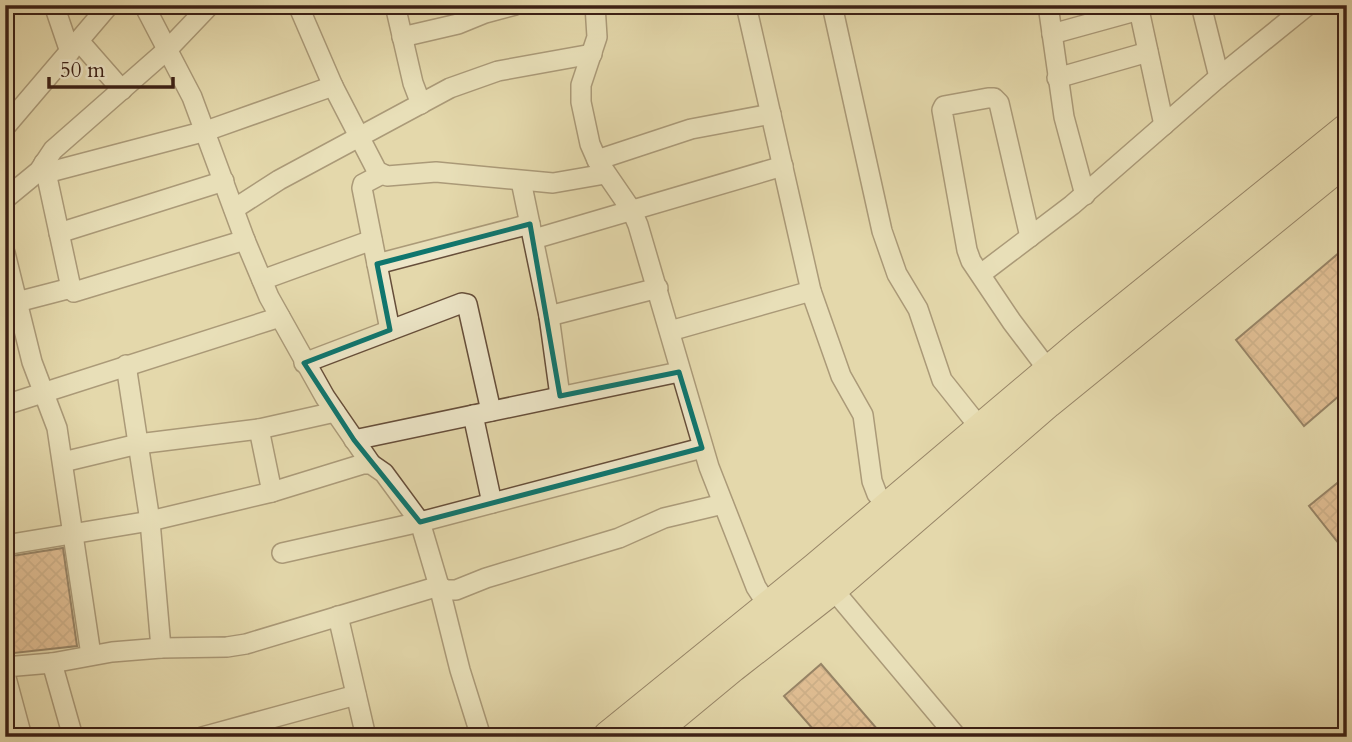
<svg xmlns="http://www.w3.org/2000/svg" width="1352" height="742" viewBox="0 0 1352 742" font-family="Cardo,serif">
	<style>
		.building { fill: url(#building-cross-hatch); stroke: #3c2015; stroke-width: 2 }
		.lines { fill: none; stroke-linecap: round; stroke-linejoin: round }
		.street-casing { stroke: #664e3a; stroke-width: 22 }
		.primary-casing { stroke: #3c2015; stroke-width: 34 }
		.street { stroke: #ede6c8; stroke-width: 19 }
		.primary { stroke: #e4d8ab; stroke-width: 32 }
		.marked { fill: none; stroke: #0f766e; stroke-width: 5; stroke-linejoin: round }
	</style>
	<defs>
		<pattern id="building-cross-hatch" width="8" height="8" patternUnits="userSpaceOnUse" patternTransform="scale(1.75)"><rect width="8" height="8" fill="#e3a47c"/><path d="M0 0l8 8M0 8l8-8" fill="none" stroke="#b98564"/></pattern>
	</defs>
	<rect width="100%" height="100%" fill="#e4d8ab"/>
	<filter id="stains"><feTurbulence type="fractalNoise" baseFrequency=".00286" numOctaves="4"/><feColorMatrix values="0 0 0 0 .2 0 0 0 0 .09 0 0 0 0 .02 0 0 0 .5 -.17"/></filter>
	<radialGradient id="worn" r=".72"><stop offset=".6" stop-color="#630" stop-opacity="0"/><stop offset="1" stop-color="#630" stop-opacity=".3"/></radialGradient>
	<g class="building">
		<polygon points="1347,246 1347,389 1304,426 1236,340"/>
		<polygon points="1347,475 1347,554 1309,506"/>
		<polygon points="63,548 77,646 5,654 5,557"/>
		<polygon points="821,664 884,737 820,737 784,696"/>
	</g>
	<g class="lines">
		<defs>
			<g id="street">
				<polyline points="54,5 70,52"/>
				<polyline points="144,5 192,97 245,240 269,297 325,397 371,464"/>
				<polyline points="298,5 333,86 377,171 387,176 436,172 553,183 605,174"/>
				<polyline points="395,5 413,83 421,104"/>
				<polyline points="595,5 597,37 581,85 581,102 590,144 597,160 632,211 638,225 709,467 756,587 769,607"/>
				<polyline points="746,5 811,291 841,376 863,415 872,481 877,494 888,508"/>
				<polyline points="832,5 882,231 897,274 918,309 942,380 981,429"/>
				<polyline points="1048,5 1064,117 1085,195"/>
				<polyline points="1138,5 1164,125"/>
				<polyline points="1201,5 1219,77"/>
				<polyline points="1052,34 1139,10"/>
				<polyline points="402,37 458,24 485,13 515,5"/>
				<polyline points="79,41 122,90"/>
				<polyline points="1057,78 1148,52"/>
				<polyline points="5,127 109,5"/>
				<polyline points="597,160 691,129 771,114"/>
				<polyline points="44,163 71,288"/>
				<polyline points="46,173 206,131 333,86"/>
				<polyline points="382,174 363,184 362,188 390,330"/>
				<polyline points="521,181 549,316 560,396"/>
				<polyline points="5,199 39,171 53,150 168,49 210,5"/>
				<polyline points="234,209 279,180 450,88 498,71 592,54"/>
				<polyline points="59,233 224,181"/>
				<polyline points="1030,237 999,103 994,98 988,98 944,106 942,110 967,250 971,261 1012,322 1049,371"/>
				<polyline points="534,239 783,166"/>
				<polyline points="5,253 32,362 57,428 91,655"/>
				<polyline points="377,264 530,224"/>
				<polyline points="981,274 1072,205 1219,77 1308,5"/>
				<polyline points="262,280 372,240"/>
				<polyline points="17,302 71,288 74,292 245,240"/>
				<polyline points="549,316 658,288"/>
				<polyline points="670,331 811,291"/>
				<polyline points="304,363 462,303 467,304 491,411"/>
				<polyline points="126,365 150,521 161,648"/>
				<polyline points="5,405 280,317"/>
				<polyline points="473,415 492,503"/>
				<polyline points="259,429 272,492"/>
				<polyline points="354,440 679,372"/>
				<polyline points="63,462 138,444 259,429 335,412"/>
				<polyline points="5,545 150,521 272,492 363,464 371,464 384,473 420,522 439,586 460,670 481,737"/>
				<polyline points="282,553 420,522 702,448"/>
				<polyline points="826,581 957,737"/>
				<polyline points="338,616 366,737"/>
				<polyline points="52,663 73,737"/>
				<polyline points="5,667 52,663 112,652 161,648 227,647 246,644 439,586 446,590 456,590 486,578 619,538 664,518 723,504"/>
				<polyline points="5,674 22,737"/>
				<polyline points="202,737 356,695"/>
			</g>
			<g id="primary">
				<polyline points="609,737 816,569 1081,345 1347,130"/>
				<polyline points="646,737 732,666 832,588 1047,402 1347,158"/>
			</g>
		</defs>
		<use href="#street" class="street-casing"/>
		<use href="#primary" class="primary-casing"/>
		<use href="#street" class="street"/>
		<use href="#primary" class="primary"/>
	</g>
	<path d="M0 0H1352V742H0ZM 530,224 L 560,396 L 679,372 L 702,448 L 420,522 L 354,440 L 304,363 L 390,330 L 377,264 Z" fill="#e4d8ab" fill-opacity=".55" fill-rule="evenodd"/>
	<path class="marked" d="M 530,224 L 560,396 L 679,372 L 702,448 L 420,522 L 354,440 L 304,363 L 390,330 L 377,264 Z"/>
	<rect width="1352" height="742" fill="none" stroke="#e4d8ab" stroke-width="28"/>
	<rect x="7" y="7" width="1338" height="728" fill="none" stroke="#3c2015" stroke-width="3.5"/>
	<rect x="14" y="14" width="1324" height="714" fill="none" stroke="#3c2015" stroke-width="2"/>
	<path d="M49 77v10h124v-10" fill="none" stroke="#3c2015" stroke-width="3.5"/>
	<text x="60" y="77" font-size="21" fill="#3c2015" stroke="#ede6c8" stroke-width="5" paint-order="stroke">50 m</text>
	<rect width="100%" height="100%" filter="url(#stains)"/>
	<rect width="100%" height="100%" fill="url(#worn)"/>
</svg>
